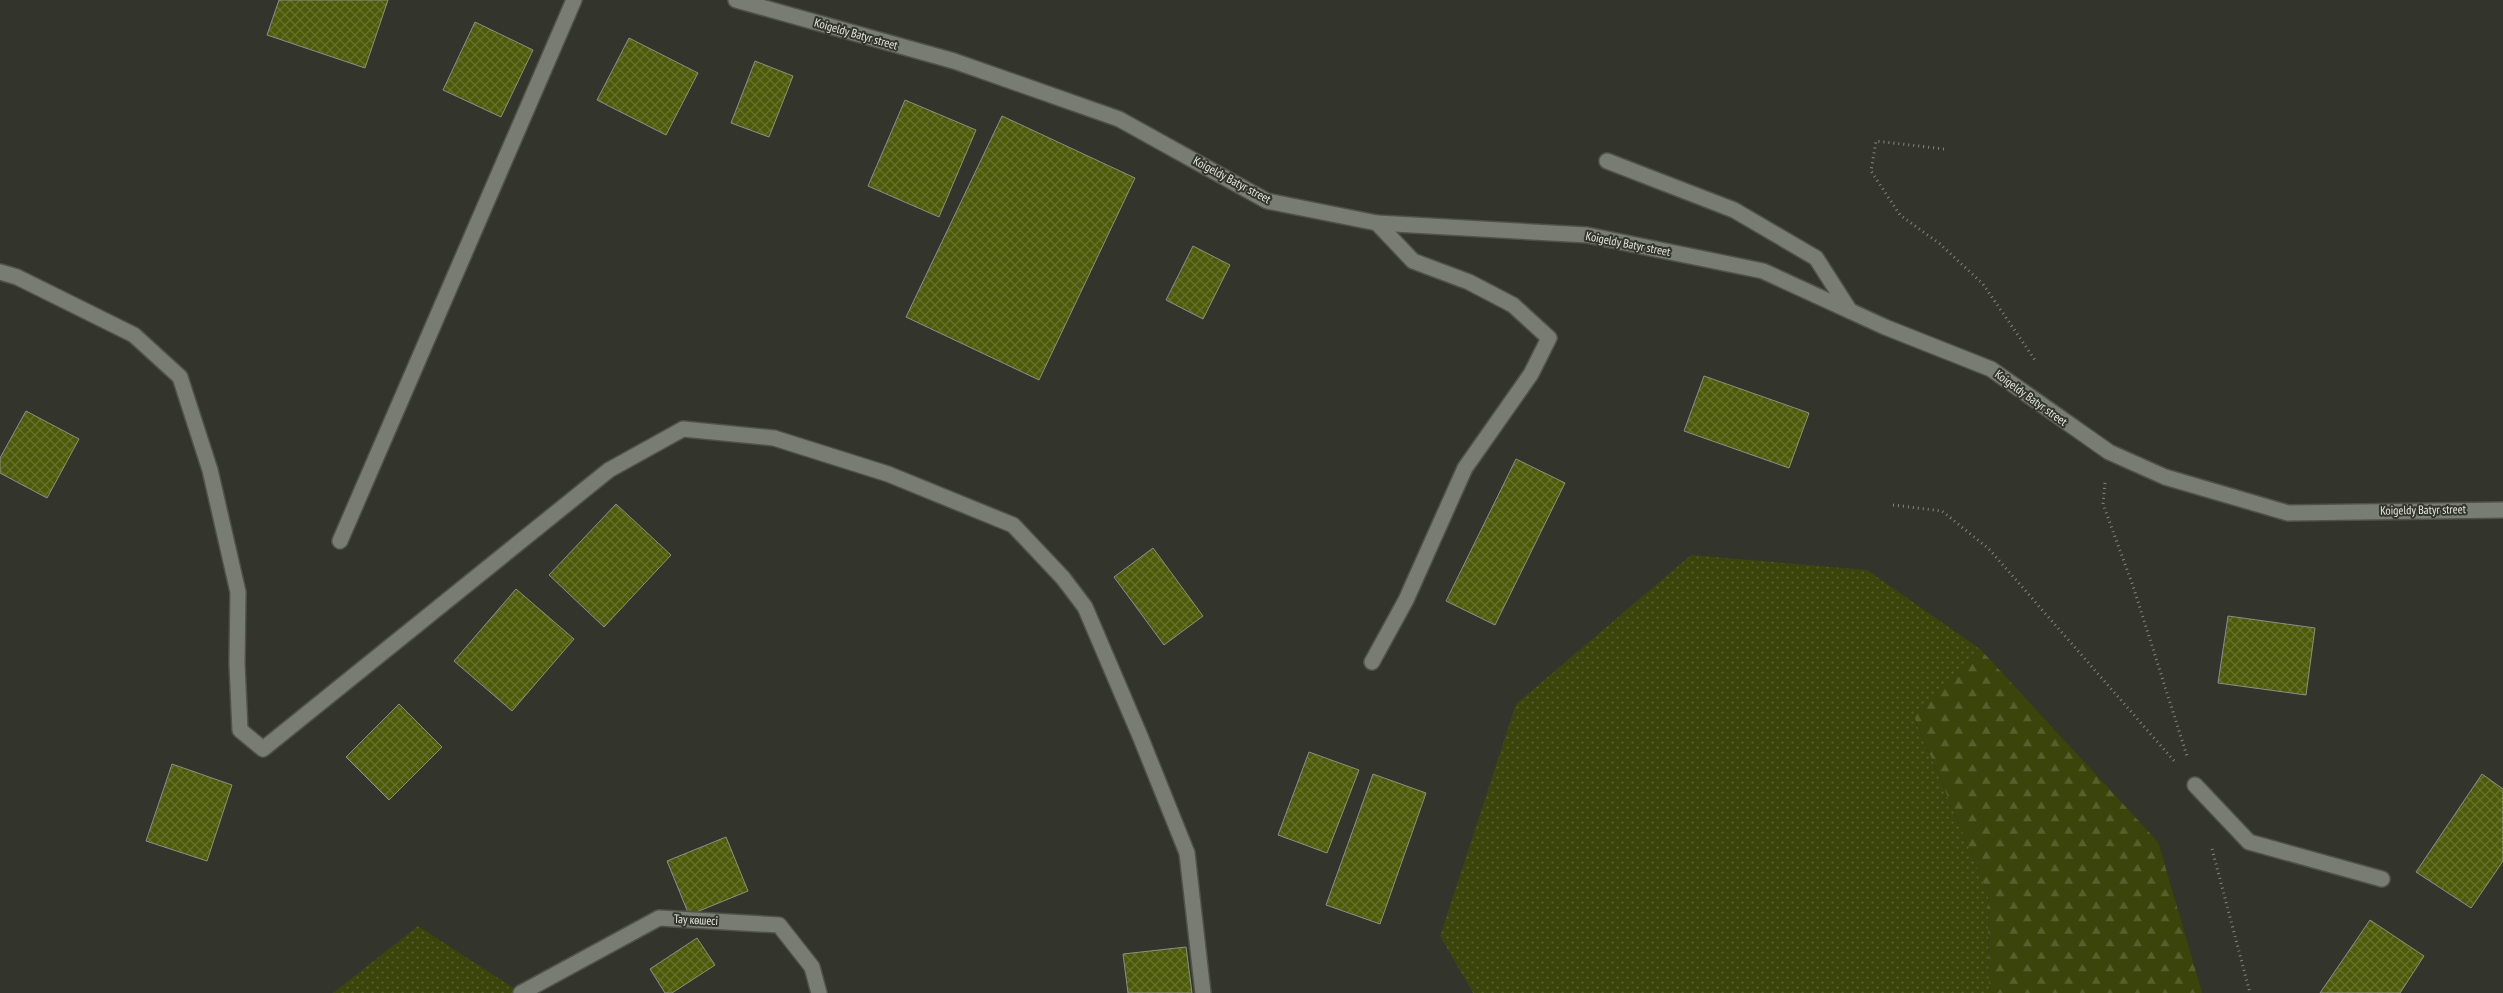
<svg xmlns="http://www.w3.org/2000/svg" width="2503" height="993" viewBox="0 0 2503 993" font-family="'PT Sans Narrow',sans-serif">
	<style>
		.grass { fill: url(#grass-dots) }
		.forest { fill: url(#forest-firs) }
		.building { fill: url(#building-cross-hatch); stroke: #8c8f84 }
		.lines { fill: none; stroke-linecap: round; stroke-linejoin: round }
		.minor-casing { stroke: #50524a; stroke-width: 18 }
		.path { stroke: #84867f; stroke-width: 3; stroke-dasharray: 1 4; stroke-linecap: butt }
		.minor { stroke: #797c72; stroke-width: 15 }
		.labels { text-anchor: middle; stroke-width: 4; stroke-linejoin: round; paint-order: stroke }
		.street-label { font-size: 12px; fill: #e6e8e2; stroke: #33352c }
	</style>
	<defs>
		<pattern id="grass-dots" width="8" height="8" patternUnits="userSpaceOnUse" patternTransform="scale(1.25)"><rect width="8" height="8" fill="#3b440a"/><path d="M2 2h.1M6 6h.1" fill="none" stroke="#575f2d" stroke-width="1.8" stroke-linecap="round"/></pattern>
		<pattern id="forest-firs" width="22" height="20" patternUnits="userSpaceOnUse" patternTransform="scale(1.25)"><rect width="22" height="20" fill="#3b440a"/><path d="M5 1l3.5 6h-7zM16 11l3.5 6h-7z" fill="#575f2d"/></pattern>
		<pattern id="building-cross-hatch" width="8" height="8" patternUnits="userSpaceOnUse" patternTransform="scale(1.25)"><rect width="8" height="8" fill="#4d5a09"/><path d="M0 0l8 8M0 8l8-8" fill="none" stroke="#67722d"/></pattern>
	</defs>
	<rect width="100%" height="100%" fill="#33352c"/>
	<g class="grass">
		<polygon points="1691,555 1867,570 1980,649 1913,715 1988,893 1989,993 1473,993 1440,936 1516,704"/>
		<polygon points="418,926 521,993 333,993"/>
	</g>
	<polygon class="forest" points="1980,649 2158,842 2202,993 1989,993 1988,893 1913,714"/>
	<g class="building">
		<polygon points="279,0 388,0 365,68 267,35"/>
		<polygon points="475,22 533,50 501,117 443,90"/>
		<polygon points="629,38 698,73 666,135 597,100"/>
		<polygon points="755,61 793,76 769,137 731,123"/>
		<polygon points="905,100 976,130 939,217 868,186"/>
		<polygon points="1002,116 1135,178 1039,380 906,317"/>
		<polygon points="1193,246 1230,265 1203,319 1166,300"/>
		<polygon points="1704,376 1809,413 1789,468 1684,431"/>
		<polygon points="26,411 79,439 47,498 0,473 0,458"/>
		<polygon points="1516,459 1565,483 1495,625 1446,601"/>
		<polygon points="616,504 671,555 604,627 549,575"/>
		<polygon points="1153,548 1203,616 1164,645 1114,577"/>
		<polygon points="516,589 574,639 512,711 454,661"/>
		<polygon points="2228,616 2315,628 2306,695 2218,683"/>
		<polygon points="399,704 442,747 389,800 346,757"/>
		<polygon points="1309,752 1359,770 1327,853 1278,835"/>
		<polygon points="172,764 232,785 207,861 146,841"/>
		<polygon points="1373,774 1426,793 1380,924 1326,905"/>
		<polygon points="2482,774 2503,789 2503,861 2471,908 2416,872"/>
		<polygon points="726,837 748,891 689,915 667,861"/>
		<polygon points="2370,920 2424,956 2400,993 2320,993"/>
		<polygon points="697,938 715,965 672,993 665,993 650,969"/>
		<polygon points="1186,947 1192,993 1128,993 1123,954"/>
	</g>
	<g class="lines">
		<defs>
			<g id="minor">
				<polyline points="736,0 954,61 1119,119 1267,201 1377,223 1587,235 1763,271 1885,327 1991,369 2109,452 2165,477 2288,513 2503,510"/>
				<polyline points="1607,161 1734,210 1816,258 1850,311"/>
				<polyline points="0,272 17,277 134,335 180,377 210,470 238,592 237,664 240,730 263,749 609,470 683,429 774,438 888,474 1013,525 1063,578 1085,607 1140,736 1187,853 1203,993"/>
				<polyline points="340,541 574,0"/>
				<polyline points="1372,662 1406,600 1465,468 1531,374 1549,338 1513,305 1469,282 1413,261 1377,223"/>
				<polyline points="2195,785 2249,842 2382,879"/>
				<polyline points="521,993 659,918 779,925 812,967 819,993"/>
			</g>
		</defs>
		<use href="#minor" class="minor-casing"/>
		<g class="path">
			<polyline points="1944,149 1876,141 1871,171 1900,215 1940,244 1983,284 2035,360"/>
			<polyline points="2105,483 2103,504 2133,586 2187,756"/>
			<polyline points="1893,505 1942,511 1989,549 2175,762"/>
			<polyline points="2212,849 2250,993"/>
		</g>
		<use href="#minor" class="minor"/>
	</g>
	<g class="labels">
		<g class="street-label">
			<text transform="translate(856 34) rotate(16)" y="4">Koigeldy Batyr street</text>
			<text transform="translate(1232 180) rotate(28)" y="4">Koigeldy Batyr street</text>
			<text transform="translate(1628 244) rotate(11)" y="4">Koigeldy Batyr street</text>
			<text transform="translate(2031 398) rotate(36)" y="4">Koigeldy Batyr street</text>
			<text transform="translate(2423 510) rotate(-1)" y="4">Koigeldy Batyr street</text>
			<text transform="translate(696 920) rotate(3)" y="4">Тау көшесі</text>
		</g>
	</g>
</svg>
